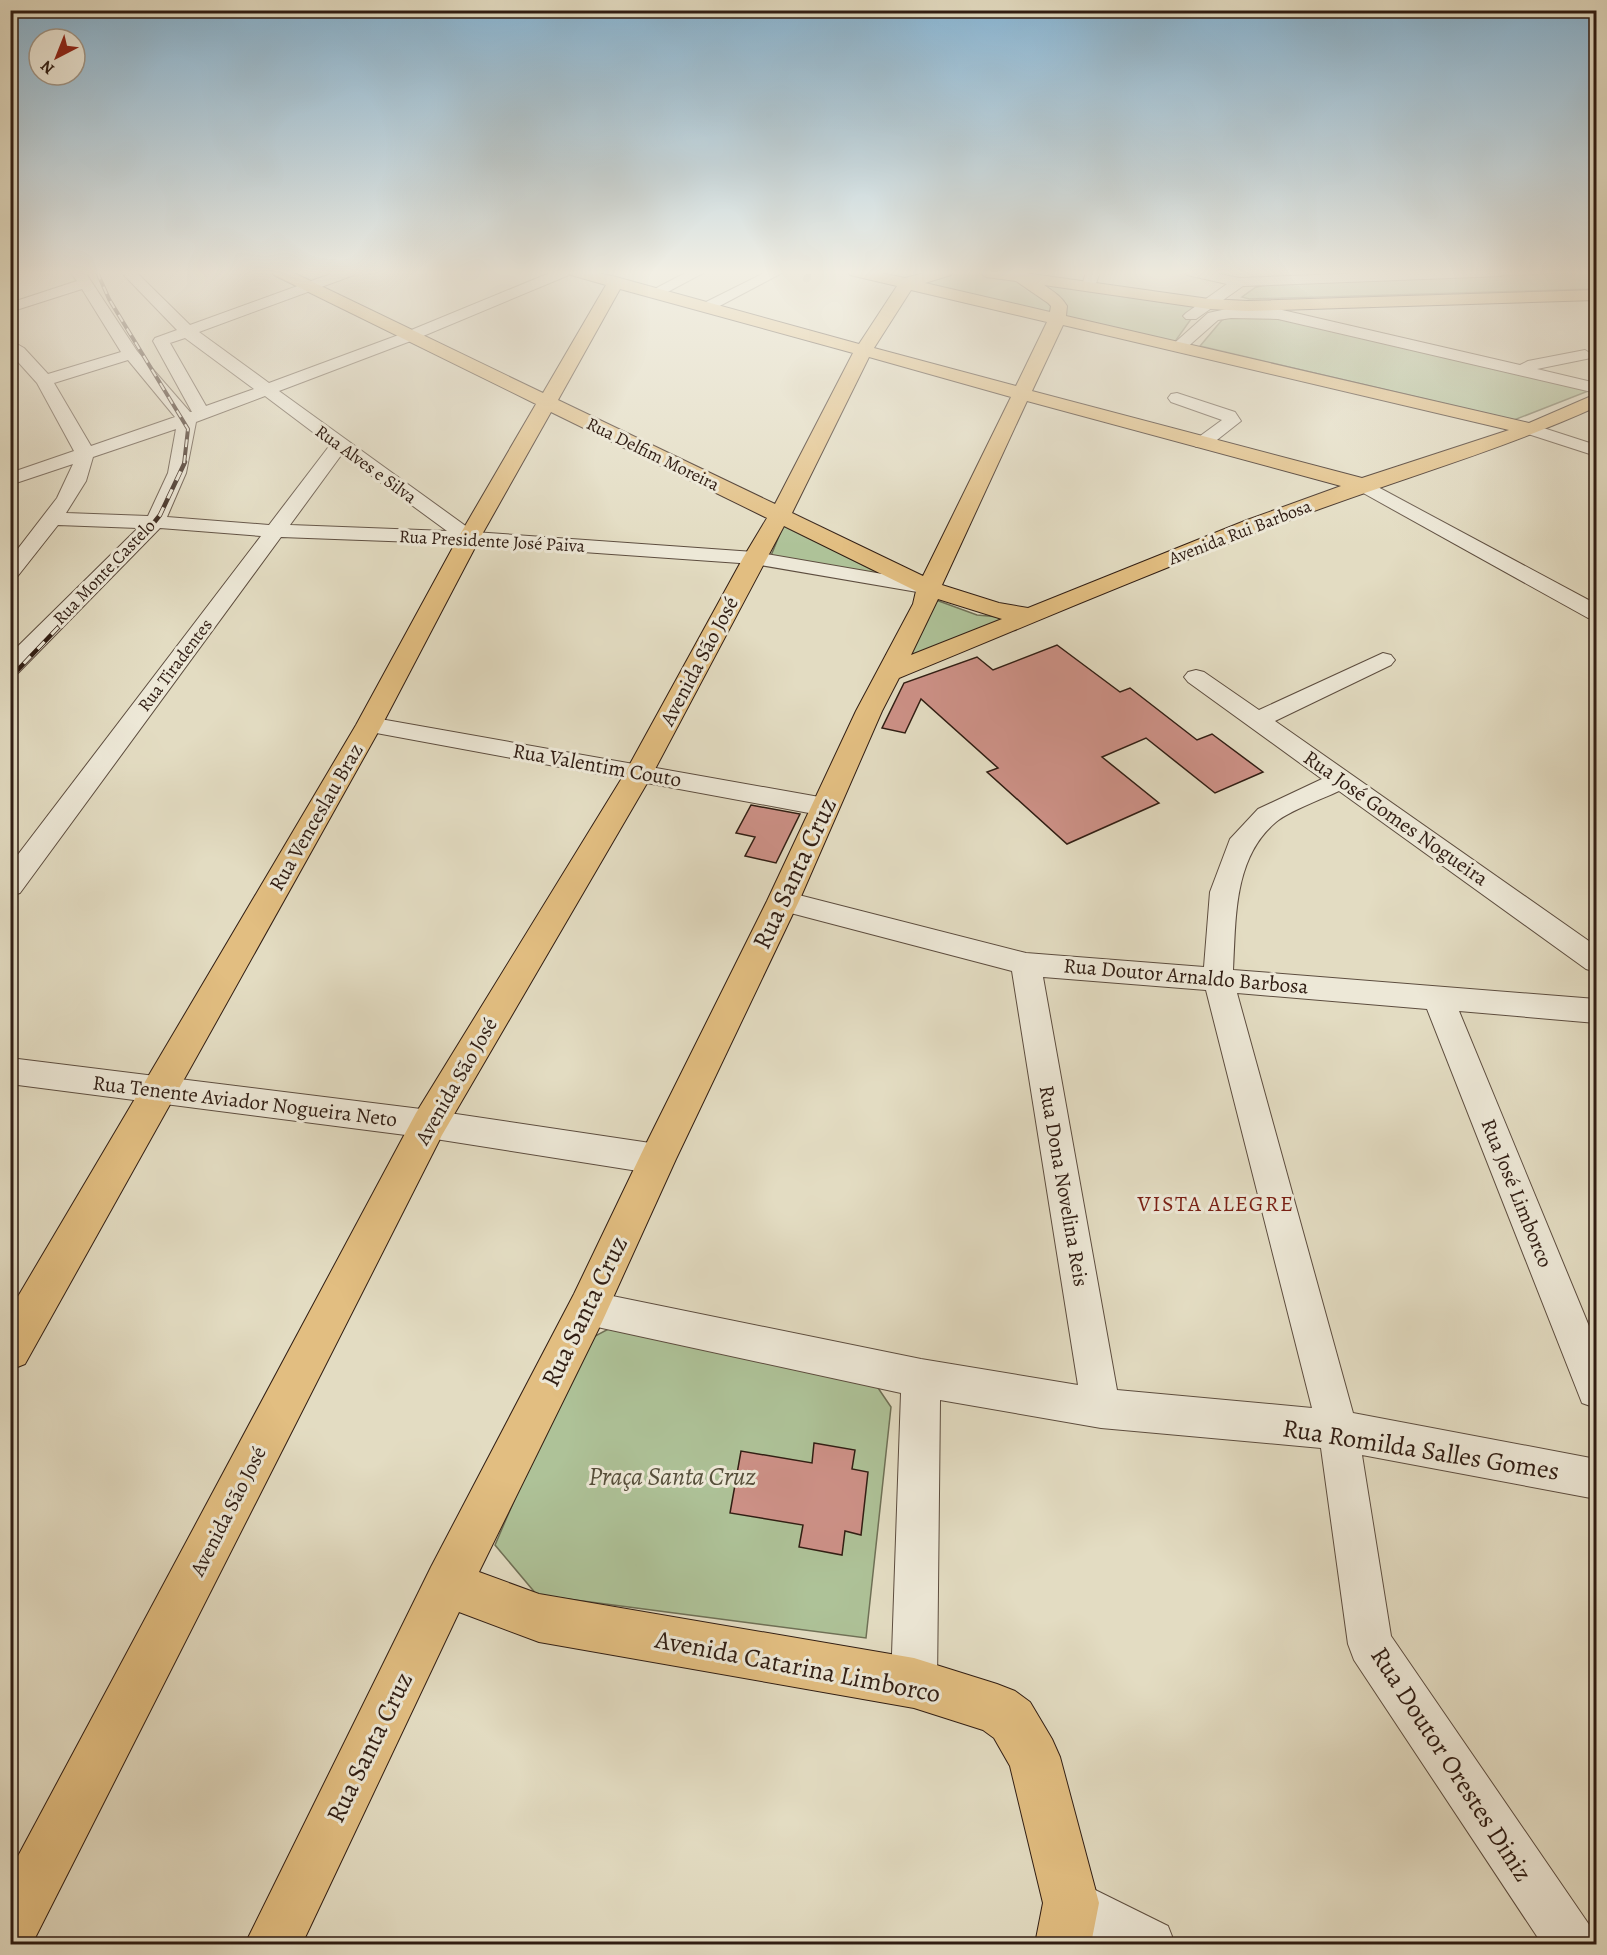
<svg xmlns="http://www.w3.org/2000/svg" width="1607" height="1955" viewBox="0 0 1607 1955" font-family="Alegreya,serif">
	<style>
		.green { fill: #aec298; stroke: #6f7056; stroke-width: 1.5 }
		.building { fill: #cd9187; stroke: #301d13; stroke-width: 1.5 }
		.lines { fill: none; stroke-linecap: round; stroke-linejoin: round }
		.minor-casing { stroke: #5d4d3f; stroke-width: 2 }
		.major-casing { stroke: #301d13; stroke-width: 2 }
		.minor { fill: #ede8d7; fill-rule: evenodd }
		.major { fill: #e2be81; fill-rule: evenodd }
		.rail-far1-casing { stroke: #301d13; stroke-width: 4 }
		.rail-casing { stroke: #301d13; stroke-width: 4.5 }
		.rail-far1 { stroke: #ede8d7; stroke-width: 2; stroke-dasharray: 8; stroke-linecap: butt }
		.rail { stroke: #ede8d7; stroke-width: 3; stroke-dasharray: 10; stroke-linecap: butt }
		.labels { text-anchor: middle; stroke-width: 6; stroke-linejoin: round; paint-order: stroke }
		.far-street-label { font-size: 18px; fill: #301d13; stroke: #ede8d7 }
		.street-label { font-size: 21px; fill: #301d13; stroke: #ede8d7 }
		.neighbourhood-label { font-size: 22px; letter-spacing: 1.5px; fill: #7a1f14; stroke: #ede8d7 }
		.near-street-label { font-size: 26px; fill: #301d13; stroke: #ede8d7 }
		.near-park-label { font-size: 26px; font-style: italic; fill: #564f3b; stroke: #ede8d7 }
	</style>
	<rect width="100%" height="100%" fill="#e3dcc2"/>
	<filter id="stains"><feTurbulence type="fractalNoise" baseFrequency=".00333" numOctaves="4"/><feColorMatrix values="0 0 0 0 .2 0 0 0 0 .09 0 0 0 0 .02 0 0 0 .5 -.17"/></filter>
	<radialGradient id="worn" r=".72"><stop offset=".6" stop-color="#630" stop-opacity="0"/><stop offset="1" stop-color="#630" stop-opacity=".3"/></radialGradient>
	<g class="green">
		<polygon points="944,272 980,272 1210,306 1191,319 1174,343 918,283"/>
		<polygon points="1596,272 1596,289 1249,299 1242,297 1256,287 1267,285"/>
		<polygon points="1235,315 1283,317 1596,388 1514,420 1200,346 1222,320"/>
		<polygon points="786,519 917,584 770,558"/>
		<polygon points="936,600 977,615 1010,618 902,662"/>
		<polygon points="614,1326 874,1382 891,1407 866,1638 537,1595 495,1545 582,1343"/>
	</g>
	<g class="building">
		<polygon points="1057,645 1120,692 1130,688 1197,740 1212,734 1263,772 1215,793 1146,738 1102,757 1159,803 1067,844 987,772 998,768 921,699 905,733 882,728 904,683 977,657 993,670"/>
		<polygon points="751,805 800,814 776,863 745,856 755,837 736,833"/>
		<polygon points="814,1443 855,1450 852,1469 868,1472 861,1535 845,1531 842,1555 799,1547 803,1525 730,1513 741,1451 812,1463"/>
	</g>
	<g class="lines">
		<defs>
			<g id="minor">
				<path d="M 70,272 L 85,272 L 137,351 L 190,412 L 192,412 L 153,341 L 155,338 L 177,330 L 121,272 L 136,272 L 190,325 L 336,272 L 356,272 L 354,275 L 199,332 L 269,383 L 404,333 L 552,272 L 571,272 L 569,275 L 416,339 L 279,391 L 474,532 L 754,552 L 929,582 L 937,583 L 940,588 L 937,593 L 929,594 L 754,564 L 469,544 L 281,537 L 20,893 L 10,896 L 10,865 L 261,536 L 160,528 L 18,673 L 10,675 L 10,654 L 138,528 L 58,525 L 17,577 L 10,579 L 10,559 L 57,498 L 73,464 L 10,485 L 10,473 L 74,451 L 37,383 L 10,353 L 10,340 L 24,348 L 48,374 L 121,352 L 82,289 L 10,312 L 10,303 L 77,281 ZM 185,338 L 254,389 L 206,406 L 170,343 ZM 128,360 L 175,417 L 91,446 L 54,383 ZM 265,396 L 330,445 L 269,525 L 167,517 L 186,473 L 196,422 ZM 176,429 L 168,473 L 148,516 L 66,513 L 86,481 L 93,457 ZM 342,454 L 447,531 L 290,525 Z"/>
				<polygon points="687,272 705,272 660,296 655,298 647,293"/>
				<polygon points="766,272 784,272 712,310 702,310 699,307 702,304"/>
				<polygon points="1086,272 1100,272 1094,289 1084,289 1082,286"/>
				<polygon points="1185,272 1211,272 1239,278 1392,272 1508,272 1501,276 1243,286 1196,319 1186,319 1183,316 1186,313 1227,284 1187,275"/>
				<polygon points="1231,308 1278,309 1520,365 1528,361 1585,350 1593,355 1591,358 1537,369 1596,383 1596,393 1278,319 1231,318 1218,320 1184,350 1172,350 1170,347 1208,313"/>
				<polygon points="1177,393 1235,412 1241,421 1208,447 1196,447 1193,443 1196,439 1222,420 1171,402 1168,398 1171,394"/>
				<polygon points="1531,424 1596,445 1596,456 1525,433 1522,429 1525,425"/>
				<polygon points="1363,479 1596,604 1596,619 1588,618 1356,489 1353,485 1356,481"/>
				<path d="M 1383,653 L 1391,655 L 1395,660 L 1391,665 L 1275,721 L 1596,946 L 1596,972 L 1586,969 L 1339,791 C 1322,799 1289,811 1276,822 C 1233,858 1236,919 1233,970 L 1596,999 L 1596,1023 L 1459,1011 L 1596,1343 L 1596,1408 L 1582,1403 L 1427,1009 L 1237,993 L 1353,1413 L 1596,1459 L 1596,1499 L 1362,1455 L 1391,1636 L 1590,1926 L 1596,1944 L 1542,1944 L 1354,1660 L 1348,1644 L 1321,1448 L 1101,1428 L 940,1400 L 937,1683 L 930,1699 L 914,1706 L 898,1699 L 891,1683 L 901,1393 L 588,1325 L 575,1320 L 569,1308 L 575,1296 L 588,1291 L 921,1359 L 1078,1385 L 1012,971 L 783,911 L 773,908 L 769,901 L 773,894 L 783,891 L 1026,953 L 1204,967 L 1210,892 L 1230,839 L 1258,809 L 1322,779 L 1188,682 L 1184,677 L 1188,672 L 1196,670 L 1204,672 L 1259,710 ZM 1043,977 L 1206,990 L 1312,1408 L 1117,1390 Z"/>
				<polygon points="369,717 825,798 834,801 838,807 834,813 825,816 360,730 357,725 360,720"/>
				<polygon points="10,1058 429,1110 657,1144 669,1149 674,1159 669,1169 657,1174 429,1138 10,1084"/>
				<polygon points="1071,1878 1168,1926 1175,1944 1098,1944 1053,1921 1046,1903 1053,1885"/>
			</g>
			<path id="major" d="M 272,272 L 292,272 L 543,393 L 606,285 L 571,275 L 569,272 L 594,272 L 616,277 L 859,344 L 897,286 L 850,275 L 848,272 L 876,272 L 905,278 L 928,272 L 953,272 L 951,275 L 925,283 L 1050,312 L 1051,306 L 1048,303 L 1016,281 L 986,277 L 978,272 L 1018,272 L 1209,299 L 1248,301 L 1596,290 L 1596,300 L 1248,311 L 1209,309 L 1044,285 C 1054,292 1061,296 1067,306 L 1066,316 L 1529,423 L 1596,394 L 1596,407 C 1497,452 1392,481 1290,520 C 1158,569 1029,625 899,678 L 882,711 L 799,901 L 676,1159 L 602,1322 L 479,1572 L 539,1594 L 914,1658 L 997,1684 L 1015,1691 L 1030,1702 L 1052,1739 L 1060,1757 L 1099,1903 L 1091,1944 L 1035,1944 L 1043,1903 L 1010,1766 L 994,1738 L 983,1730 L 914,1708 L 539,1642 L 459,1612 L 302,1944 L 245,1944 L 431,1567 L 574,1294 L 644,1148 L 767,901 L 856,711 L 913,604 L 916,591 L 784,526 L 653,773 L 442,1135 L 32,1944 L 10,1944 L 10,1871 L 416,1113 L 625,773 L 743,558 L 767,518 L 551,412 L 480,538 L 382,725 L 25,1364 L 10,1370 L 10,1310 L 356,725 L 458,538 L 536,404 L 274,275 ZM 620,289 L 853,353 L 775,504 L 558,400 ZM 911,290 L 1047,322 L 1016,386 L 874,348 ZM 1063,325 L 1509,430 L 1362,478 L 1032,391 ZM 869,357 L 1011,397 L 923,576 L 792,513 ZM 1027,401 L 1341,486 L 1247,520 L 1028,608 L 999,603 L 942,585 ZM 938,599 L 1002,619 L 911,655 Z"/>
		</defs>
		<use href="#minor" class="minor-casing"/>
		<use href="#major" class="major-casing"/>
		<use href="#minor" class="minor"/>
		<use href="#major" class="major"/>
		<defs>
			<polyline id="rail-far1" points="97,272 109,299 188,429 184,464"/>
			<polyline id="rail" points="10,678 132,550 160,515 185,462"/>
		</defs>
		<use href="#rail-far1" class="rail-far1-casing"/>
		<use href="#rail" class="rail-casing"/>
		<use href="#rail-far1" class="rail-far1"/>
		<use href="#rail" class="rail"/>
	</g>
	<linearGradient id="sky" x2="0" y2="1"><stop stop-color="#87b6d6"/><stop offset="0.5" stop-color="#f2efe4"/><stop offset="1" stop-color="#f2efe4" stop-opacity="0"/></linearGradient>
	<rect width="1607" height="545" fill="url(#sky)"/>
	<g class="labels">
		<g class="far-street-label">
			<text transform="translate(653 454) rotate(26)" y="6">Rua Delfim Moreira</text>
			<text transform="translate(366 464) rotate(36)" y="6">Rua Alves e Silva</text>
			<text transform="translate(1240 532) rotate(-21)" y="6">Avenida Rui Barbosa</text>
			<text transform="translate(492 541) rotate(3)" y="6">Rua Presidente José Paiva</text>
			<text transform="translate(104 572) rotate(-46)" y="6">Rua Monte Castelo</text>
			<text transform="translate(175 665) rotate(-53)" y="6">Rua Tiradentes</text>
		</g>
		<g class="street-label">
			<text transform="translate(699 661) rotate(-62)" y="7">Avenida São José</text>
			<text transform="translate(597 765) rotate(10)" y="7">Rua Valentim Couto</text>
			<text transform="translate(316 817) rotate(-60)" y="7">Rua Venceslau Braz</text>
			<text transform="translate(1396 818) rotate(35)" y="7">Rua José Gomes Nogueira</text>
			<text transform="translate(1186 976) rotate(5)" y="7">Rua Doutor Arnaldo Barbosa</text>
			<text transform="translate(456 1081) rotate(-60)" y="7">Avenida São José</text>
			<text transform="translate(245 1101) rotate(7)" y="7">Rua Tenente Aviador Nogueira Neto</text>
			<text transform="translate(1064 1186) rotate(80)" y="7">Rua Dona Novelina Reis</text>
			<text transform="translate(1517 1193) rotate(68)" y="7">Rua José Limborco</text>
			<text transform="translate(228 1511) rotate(-63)" y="7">Avenida São José</text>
		</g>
		<g class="neighbourhood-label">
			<text x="1216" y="1211">VISTA ALEGRE</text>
		</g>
		<g class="near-street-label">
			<text transform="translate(794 873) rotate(-65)" y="9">Rua Santa Cruz</text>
			<text transform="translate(584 1311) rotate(-64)" y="9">Rua Santa Cruz</text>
			<text transform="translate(1421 1449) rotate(9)" y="9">Rua Romilda Salles Gomes</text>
			<text transform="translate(798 1666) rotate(11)" y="9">Avenida Catarina Limborco</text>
			<text transform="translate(369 1747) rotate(-64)" y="9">Rua Santa Cruz</text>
			<text transform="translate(1452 1764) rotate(57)" y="9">Rua Doutor Orestes Diniz</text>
		</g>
		<g class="near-park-label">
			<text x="672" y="1485">Praça Santa Cruz</text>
		</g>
	</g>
	<rect width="1607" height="1955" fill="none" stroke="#e3dcc2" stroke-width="36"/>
	<rect x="12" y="12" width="1583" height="1931" fill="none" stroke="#301d13" stroke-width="3"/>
	<rect x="18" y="18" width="1571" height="1919" fill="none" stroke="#301d13" stroke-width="1.5"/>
	<g transform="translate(57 57) rotate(222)"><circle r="28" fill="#ede8d7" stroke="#a19789" stroke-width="1.5"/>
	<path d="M0-4.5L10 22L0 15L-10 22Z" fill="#8f2418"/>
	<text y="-9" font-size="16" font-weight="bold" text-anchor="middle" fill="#301d13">N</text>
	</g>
	<rect width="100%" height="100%" filter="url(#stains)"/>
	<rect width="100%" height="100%" fill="url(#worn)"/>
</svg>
